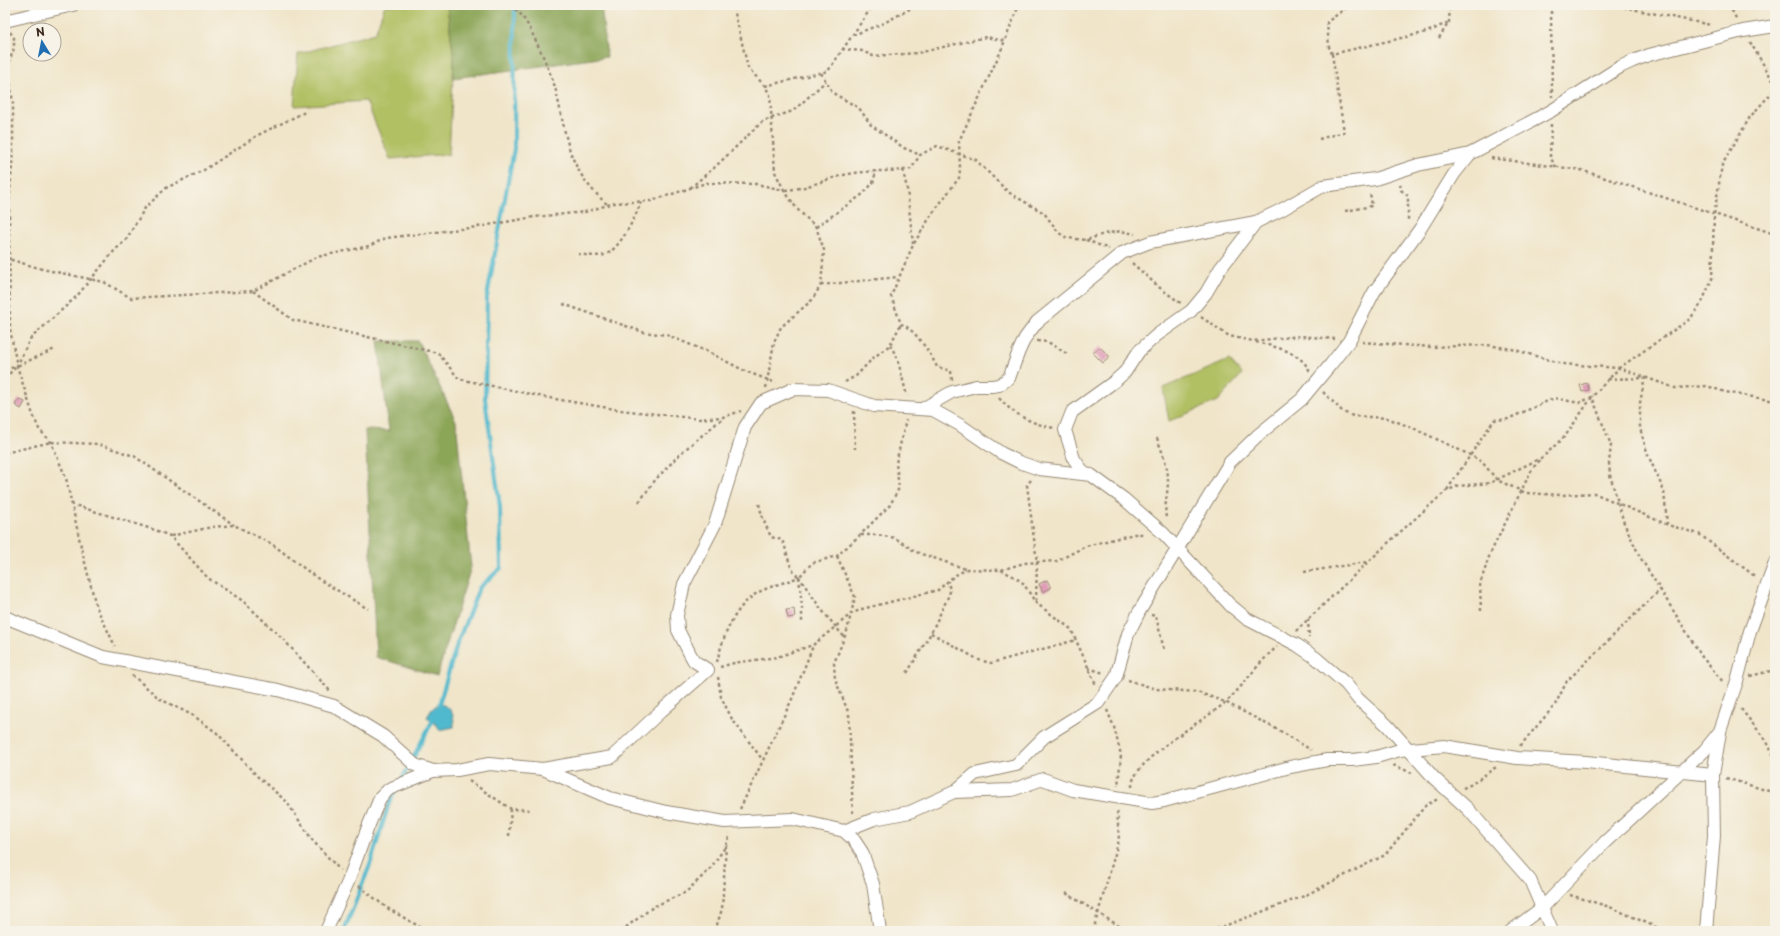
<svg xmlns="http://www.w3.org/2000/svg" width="1780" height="936" viewBox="0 0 1780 936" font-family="'Playpen Sans',sans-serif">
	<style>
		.green { fill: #b1c063; stroke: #767540 }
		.forest { fill: #8ca659; stroke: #64683c }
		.water { fill: #51b9ce; stroke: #467276 }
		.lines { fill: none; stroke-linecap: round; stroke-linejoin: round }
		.stream { stroke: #51b9ce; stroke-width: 4 }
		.building { fill: #de94b4 }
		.street-casing { stroke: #968874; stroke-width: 14 }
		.path { stroke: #968874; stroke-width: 2.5; stroke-dasharray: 3 3; stroke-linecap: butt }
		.street { stroke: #fff; stroke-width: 12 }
	</style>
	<rect width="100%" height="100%" fill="#f7f3e8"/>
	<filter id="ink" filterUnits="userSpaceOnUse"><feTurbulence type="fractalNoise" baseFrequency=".025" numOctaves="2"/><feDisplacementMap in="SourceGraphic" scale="8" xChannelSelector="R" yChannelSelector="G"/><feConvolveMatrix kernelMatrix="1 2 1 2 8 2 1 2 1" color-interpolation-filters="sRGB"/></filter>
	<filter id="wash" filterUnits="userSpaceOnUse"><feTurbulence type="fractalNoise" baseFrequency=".012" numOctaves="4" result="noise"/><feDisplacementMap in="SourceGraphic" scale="16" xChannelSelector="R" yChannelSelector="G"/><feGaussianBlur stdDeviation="0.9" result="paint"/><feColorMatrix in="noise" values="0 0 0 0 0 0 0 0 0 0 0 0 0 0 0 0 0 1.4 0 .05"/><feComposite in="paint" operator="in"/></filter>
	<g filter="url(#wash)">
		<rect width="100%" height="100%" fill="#f0e5c9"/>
		<g class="green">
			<polygon points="385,5 447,5 454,60 449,154 390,159 366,101 294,106 298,54 375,33"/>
			<polygon points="1229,360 1242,374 1218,401 1169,421 1163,388"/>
		</g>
		<g class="forest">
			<polygon points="447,5 601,5 607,57 453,78 454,60"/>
			<polygon points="378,341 418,341 456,421 471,567 437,676 376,657 365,430 389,431"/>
		</g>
		<path class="water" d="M 438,704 C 452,706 454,714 454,727 L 439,730 L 437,725 L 427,717 L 432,709 Z"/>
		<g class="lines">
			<g class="stream">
				<polyline points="438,708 457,644 479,588 501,568 500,507 485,398 487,297 514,149 515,5"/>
				<polyline points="401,781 435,716"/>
				<polyline points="344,931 370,865 389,803 396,789"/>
			</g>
		</g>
		<g id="blocks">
			<g class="building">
				<polygon points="1100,347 1110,357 1103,363 1093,353"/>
				<polygon points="1587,383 1589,390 1582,392 1580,385"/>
				<polygon points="19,399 25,402 21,409 15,405"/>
				<polygon points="1047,580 1051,588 1043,592 1039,584"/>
				<polygon points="794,609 795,617 788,618 786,610"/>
			</g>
		</g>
	</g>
	<g filter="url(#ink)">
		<use href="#blocks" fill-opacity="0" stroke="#968874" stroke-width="1"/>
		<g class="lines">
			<defs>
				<g id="street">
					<polyline points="5,21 73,5"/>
					<polyline points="924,408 952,392 976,386 992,386 999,385 1009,378 1019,351 1025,338 1037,322 1122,253 1150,242 1256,222 1281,210 1323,186 1375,179 1418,165 1470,154 1551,111 1620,67 1633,61 1649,55 1743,31 1775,26"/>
					<polyline points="1084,473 1074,459 1065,430 1072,412 1115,381 1125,372 1139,351 1157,335 1191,311 1206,293 1220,269 1256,222"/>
					<polyline points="5,617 103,657 278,690 334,706 383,736 415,765 433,771 457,770 489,764 543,769 610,798 666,812 725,822 793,819 844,831 854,840 862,852 873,884 880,931"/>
					<polyline points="543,769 612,757 660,712 708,670 694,661 690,654 678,630 677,615 684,584 715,524 745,427 761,403 793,389 828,390 874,406 933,410 960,425 1001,453 1019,462 1039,469 1091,475 1124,499 1163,533 1230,605 1247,619 1297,645 1316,658 1346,684 1358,699 1387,725 1434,778 1468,809 1508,855 1530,880 1552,931"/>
					<polyline points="954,792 975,774 1016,765 1044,737 1098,703 1116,677 1128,634 1139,612 1230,462 1257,436 1302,399 1331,364 1349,341 1374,292 1420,229 1454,174 1470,154"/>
					<polyline points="844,831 874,819 910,812 954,792 1012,790 1043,779 1073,790 1152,803 1164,801 1290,767 1327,760 1353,760 1376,757 1400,750 1444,746 1517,758 1586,762 1713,775"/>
					<polyline points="326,931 348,882 368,827 380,798 389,789 433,771"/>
					<polyline points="1511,931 1543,907 1605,842 1704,751 1720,731 1737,681 1750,631 1775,563"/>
					<polyline points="1706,931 1714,836 1713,775 1720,732"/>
				</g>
			</defs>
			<use href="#street" class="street-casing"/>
			<g class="path">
				<path d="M 511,5 C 515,9 519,12 522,16 C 532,29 552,75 556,91 C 568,141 566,168 608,205"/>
				<polyline points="1550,5 1551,10 1552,97"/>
				<polyline points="1612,5 1711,25"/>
				<polyline points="1729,5 1737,20"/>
				<polyline points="10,32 14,38 14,48 8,65 13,104 13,152 9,205 10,329 17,366 33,415 39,429 51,442 66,478 82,551 96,606 115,646"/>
				<polyline points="853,35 884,23 917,5"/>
				<polyline points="1439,38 1449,22 1450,5"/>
				<polyline points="1750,42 1775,84"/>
				<polyline points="842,49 862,51 873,56 918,53 986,37 1005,41"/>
				<polyline points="1332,54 1329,47 1327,22 1350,5"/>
				<polyline points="821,73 833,93 859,108 871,125 904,148 920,155"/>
				<polyline points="765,86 828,71 873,5"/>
				<polyline points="1551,124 1550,157 1556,167"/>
				<polyline points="1319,139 1344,132 1332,54 1419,34 1432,30 1449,22"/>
				<polyline points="1491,158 1581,170 1775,234"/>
				<polyline points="903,170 907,189 913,244"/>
				<polyline points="1400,184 1401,190 1408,196 1408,220"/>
				<polyline points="690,188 715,167 763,121 793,111 826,81"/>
				<path d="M 785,190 C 809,189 831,176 855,173 C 873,170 892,172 911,169 L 920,155 L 937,146 L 976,160 L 1008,192 L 1044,213 L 1059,233 L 1067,238 L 1086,240 L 1104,234 L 1121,231 L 1135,234"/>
				<polyline points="1345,211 1372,206 1370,192"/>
				<polyline points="816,227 863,194 873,183 876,171"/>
				<polyline points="1086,240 1109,249"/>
				<path d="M 578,254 C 586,255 597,257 604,255 C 619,251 636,216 641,202"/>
				<polyline points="5,258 42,269 104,282 131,298 253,291 317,257 369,246 386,238 477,227 534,217 585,212 614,203 651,201 706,183 756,184 784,190 775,172 770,95 765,86 748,68 733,5"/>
				<polyline points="1132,263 1160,288 1182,304"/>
				<polyline points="821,285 898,277"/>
				<polyline points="253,291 293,320 438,353 459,379 544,397 620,410 675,416 699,419 723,417 741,411"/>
				<polyline points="563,304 643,332 667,335 708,352 745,371 776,383"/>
				<polyline points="1201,317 1229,336 1253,341 1300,336 1335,339"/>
				<polyline points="1037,341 1048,342 1069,355"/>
				<path d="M 1256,342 C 1275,347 1301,351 1310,372"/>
				<polyline points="1362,342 1431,347 1487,345 1512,349 1563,364 1619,368 1675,388 1707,386 1725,392 1775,401"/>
				<polyline points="890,345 897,357 907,396"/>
				<polyline points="5,370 17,366 30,339 77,296 115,250 126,240 145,208 166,188 204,170 258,135 307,111"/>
				<polyline points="1645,377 1640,403 1640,428 1648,455 1664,491 1667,524"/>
				<polyline points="5,378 17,366 55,349"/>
				<polyline points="1608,379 1645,378"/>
				<path d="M 952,380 L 951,371 L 937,367 C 931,354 914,328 901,324 L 891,296 L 913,245 L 932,214 L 959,178 L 960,169 L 959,141 L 1000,53 L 1019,5"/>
				<polyline points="845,382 856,376 873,358 890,345 901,324"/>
				<polyline points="766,388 774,342 781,327 812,300 821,285 824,250 816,227 797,209 784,190"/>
				<polyline points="1323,392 1343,412 1353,416 1387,418 1413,428 1470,455 1482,462 1497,480 1526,493 1561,495 1594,493 1668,525 1699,534 1756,577"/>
				<path d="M 999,398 C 1014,415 1032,424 1054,428"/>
				<polyline points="854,411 855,449"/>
				<path d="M 1157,438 C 1162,452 1168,465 1168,480 C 1168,494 1164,505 1166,518"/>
				<polyline points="5,453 51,442 98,444 134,456 234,525"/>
				<polyline points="1031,480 1027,485 1037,562 1036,602"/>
				<polyline points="1447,490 1494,420 1508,419 1554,398 1579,403 1592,397 1611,445 1609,463 1610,475 1624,523 1640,557 1702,657 1724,683"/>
				<polyline points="639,502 656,479 682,452 723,418"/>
				<polyline points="71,504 155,530 170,536 208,578 243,601 284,640 331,692"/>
				<path d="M 759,504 L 763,519 L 771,537 L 782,540 C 789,553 787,568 799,577 L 812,563 L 837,556 L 860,535 L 890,505 L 899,488 L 896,463 L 906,420"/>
				<polyline points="861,535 877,535 895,538 916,552 966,569"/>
				<polyline points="171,536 212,527 234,525 272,544 317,578 368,609"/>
				<polyline points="837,556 855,597 847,631 834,663 835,679 849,714 853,816"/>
				<polyline points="1001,570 1013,576 1023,583 1036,603 1071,629 1096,685"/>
				<polyline points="1304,572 1367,562"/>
				<polyline points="799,577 802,607 802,622"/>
				<polyline points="1481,611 1480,584 1490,554 1532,469 1541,459"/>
				<polyline points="1151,615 1156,616 1164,650"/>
				<polyline points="1308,619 1309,638"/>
				<polyline points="1296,631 1389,542 1446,491 1458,486 1490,483 1543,457 1566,435 1592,397 1619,368 1690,319 1702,302 1712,279 1714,215 1722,165 1750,117 1775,89"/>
				<polyline points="931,633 979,660 991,663 1076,640"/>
				<path d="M 717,662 C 723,636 735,605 759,592 C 771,586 786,582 799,577 L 821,609 L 845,638"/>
				<polyline points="720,667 734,663 777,657 813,645 851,614 862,609 938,590 954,576 967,569 1001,570 1024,563 1057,561 1086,546 1134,534 1144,534"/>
				<polyline points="1088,668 1104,673"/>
				<polyline points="907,673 931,633 949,595 950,591 948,581"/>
				<polyline points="132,675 160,699 194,716 217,733 259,778 286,801 313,841 340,870"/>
				<polyline points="1750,676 1775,670"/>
				<polyline points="718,677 721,697 732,719 762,759"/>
				<polyline points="1128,680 1156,689 1197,692 1225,702 1282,732 1311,750"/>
				<polyline points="1741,709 1761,734 1775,757"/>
				<polyline points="1107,710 1114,727 1121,755 1118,786"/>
				<polyline points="1520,746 1555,705 1567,681 1661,589"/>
				<polyline points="1393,765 1412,773"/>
				<polyline points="1726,778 1775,793"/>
				<polyline points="469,781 511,809 532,810"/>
				<path d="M 1132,787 C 1132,784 1133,779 1135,776 C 1151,749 1200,723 1225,703 C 1244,686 1257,663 1277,647"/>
				<polyline points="1463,788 1472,784 1496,767"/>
				<polyline points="740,809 792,699 813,646"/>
				<polyline points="509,836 511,809"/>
				<polyline points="359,886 387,908 427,931"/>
				<polyline points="1066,893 1127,931"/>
				<polyline points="1570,895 1610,907 1665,931"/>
				<polyline points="621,931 653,907 686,892 710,869 726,846 730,834"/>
				<polyline points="715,931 722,909 726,846"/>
				<polyline points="1093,931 1119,840 1117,809"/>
				<polyline points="1211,931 1304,896 1385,855 1426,805 1438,799"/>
			</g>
			<use href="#street" class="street"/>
		</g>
	</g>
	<rect width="1780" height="936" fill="none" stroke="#f7f3e8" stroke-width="20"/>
	<g transform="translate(42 42) rotate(350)"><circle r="19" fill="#f7f3e8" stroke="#aca397"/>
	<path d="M0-3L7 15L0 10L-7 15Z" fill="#1f6fb2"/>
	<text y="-6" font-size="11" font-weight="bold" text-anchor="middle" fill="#3b2a1e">N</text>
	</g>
</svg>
